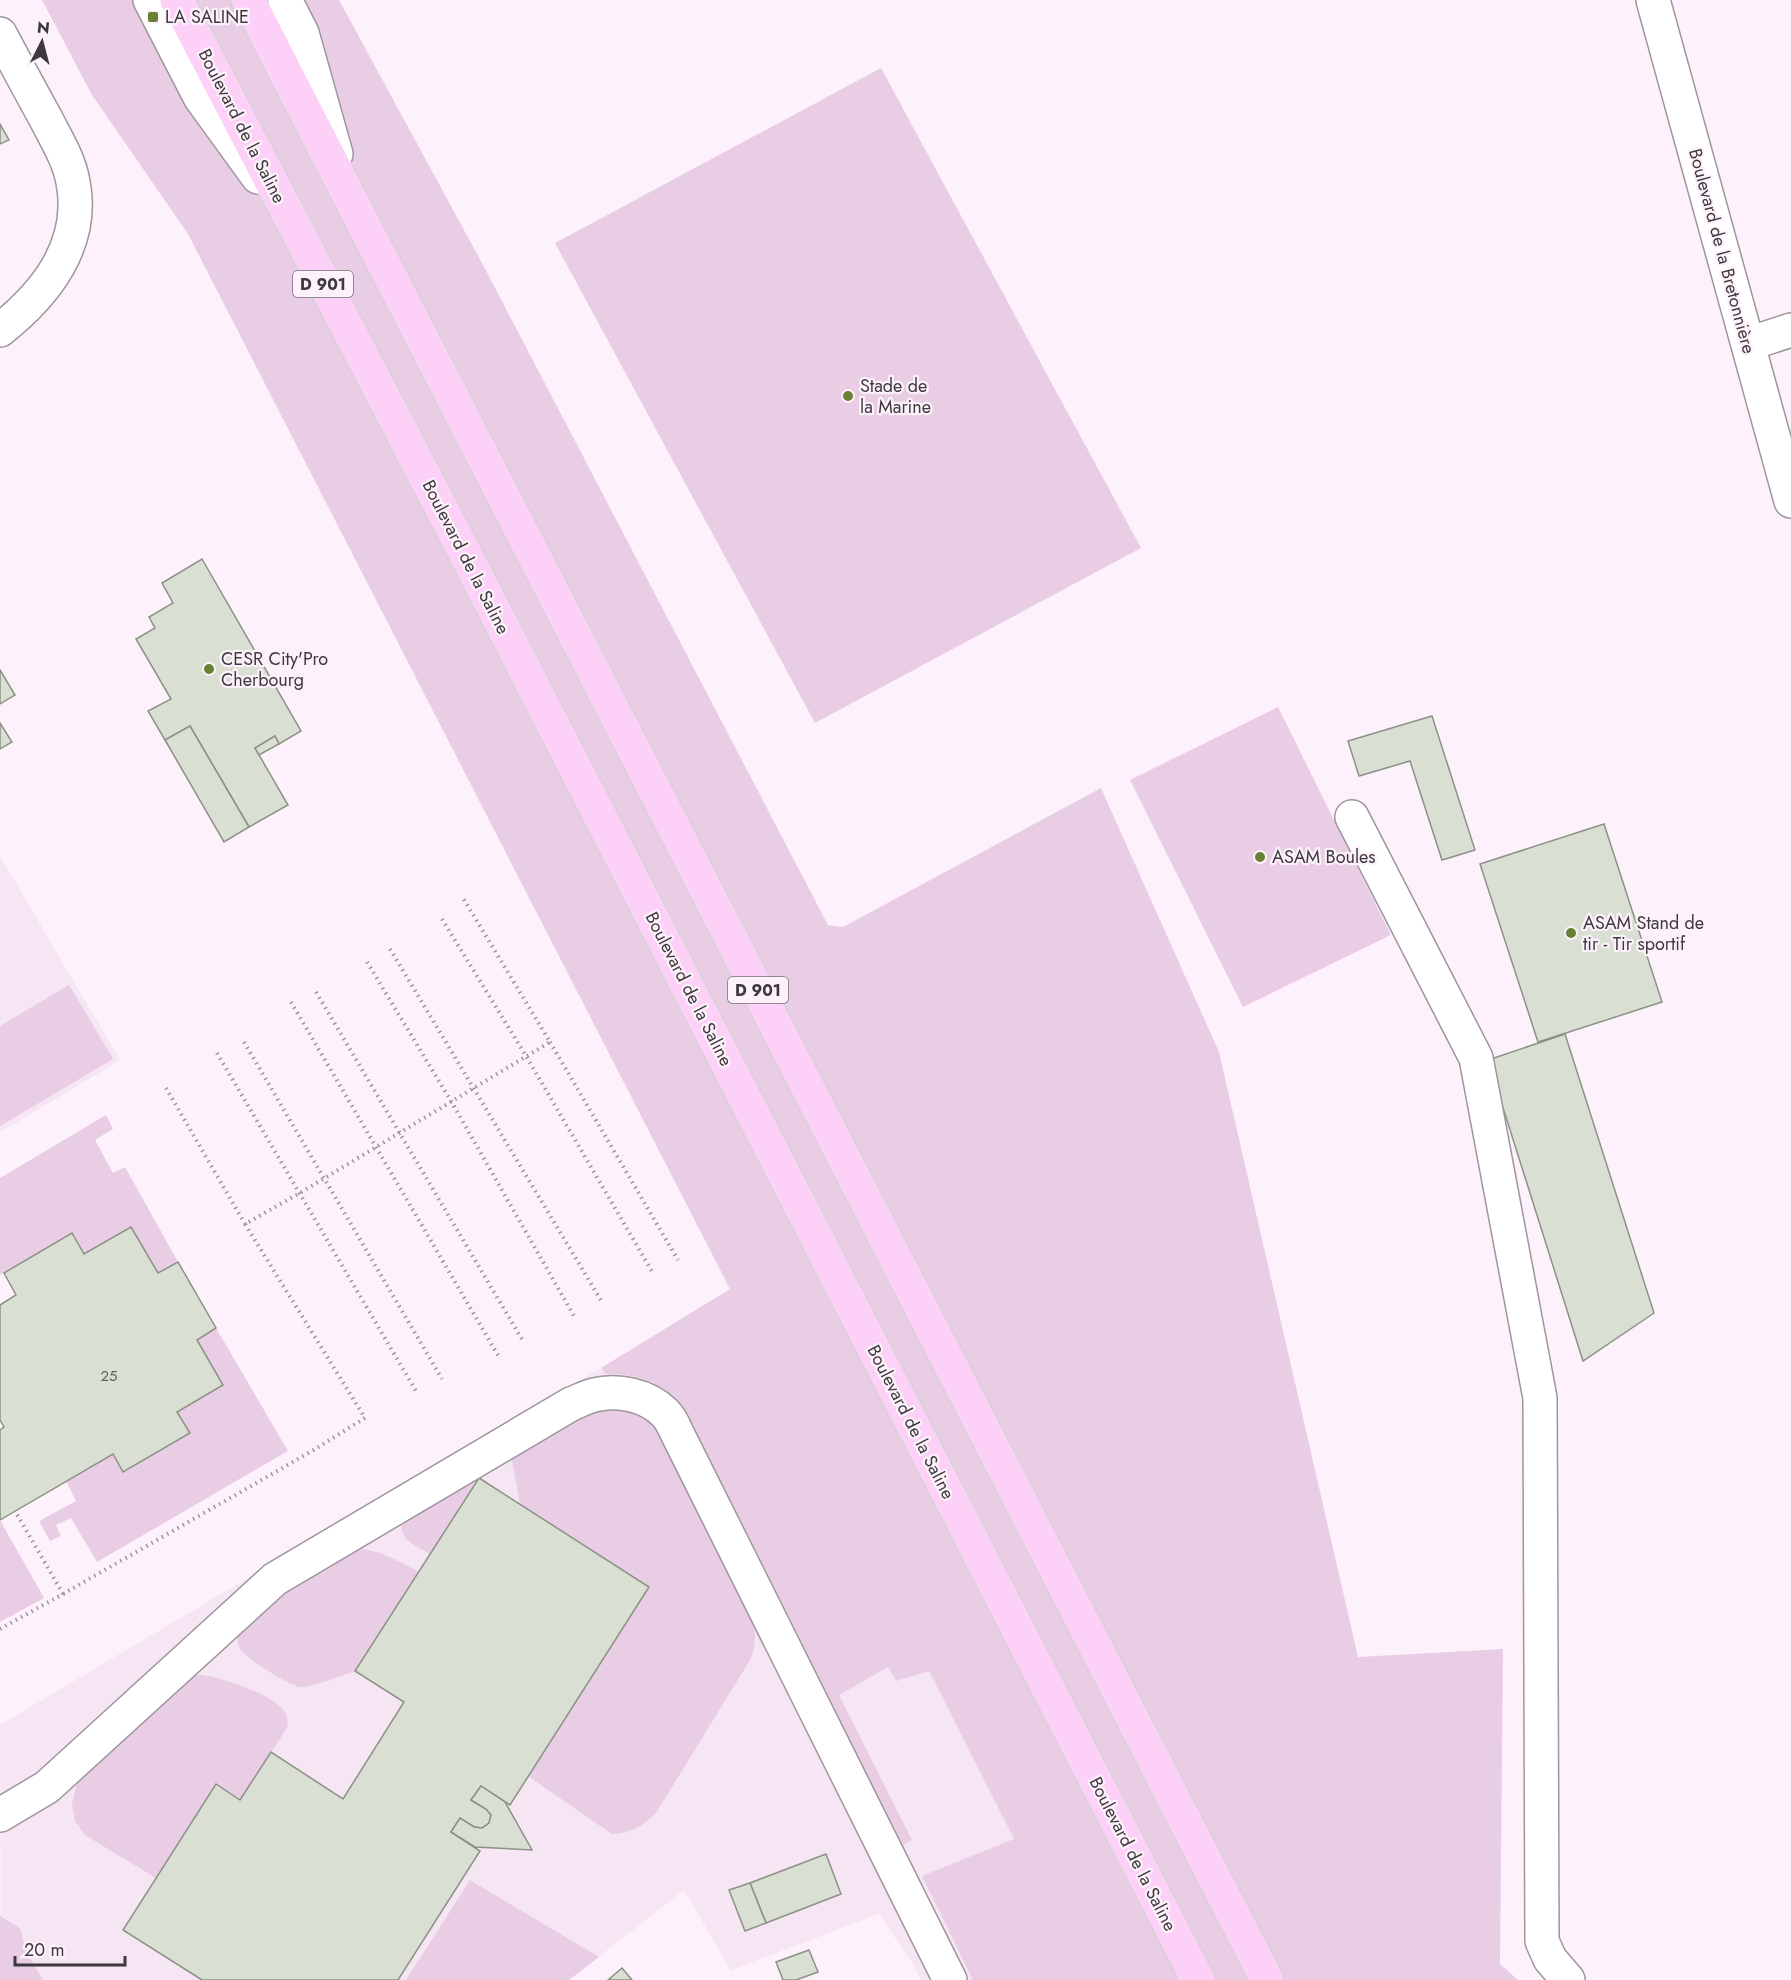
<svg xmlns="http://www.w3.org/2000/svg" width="1791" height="1980" viewBox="0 0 1791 1980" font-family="Jost,sans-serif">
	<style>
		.built { fill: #f6e5f3 }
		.green { fill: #e8cde4 }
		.building { fill: #dadfd3; stroke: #8c9186; stroke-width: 1.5 }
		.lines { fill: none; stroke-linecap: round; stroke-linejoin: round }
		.minor-casing { stroke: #9e959d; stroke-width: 36 }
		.major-casing { stroke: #d4d3d4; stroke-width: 36 }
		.path { stroke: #9c959b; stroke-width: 4; stroke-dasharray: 1.5 4.5; stroke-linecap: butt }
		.minor { stroke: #fff; stroke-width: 33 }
		.major { stroke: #fdd0f8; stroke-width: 33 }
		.poi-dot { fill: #678033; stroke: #fdf2fb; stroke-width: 2 }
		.labels { text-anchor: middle; stroke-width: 4.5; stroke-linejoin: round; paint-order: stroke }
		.number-label { font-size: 15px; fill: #646262 }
		.shield { fill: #fdf2fb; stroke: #777076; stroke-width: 1.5 }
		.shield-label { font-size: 16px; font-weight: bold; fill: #3d393d }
		.poi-label { font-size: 18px; fill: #3d393d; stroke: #fdf2fb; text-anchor: start }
		.street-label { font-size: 18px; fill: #3d393d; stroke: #fdf2fb }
	</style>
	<rect width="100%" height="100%" fill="#fdf2fb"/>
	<g class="built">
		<polygon points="0,856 120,1060 0,1132"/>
		<polygon points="731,1289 929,1671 1085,1980 921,1980 914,1966 879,1914 731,1970 684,1890 569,1980 1,1980 0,1725 588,1376"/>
	</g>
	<g class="green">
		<path d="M 42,0 L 339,0 L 482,263 L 828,925 L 843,927 L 1101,788 L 1219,1052 L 1358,1657 L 1503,1649 L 1500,1964 L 1518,1980 L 973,1980 L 922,1876 L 1014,1839 L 929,1671 L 896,1681 L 888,1667 L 839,1695 L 912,1840 L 903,1845 L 684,1413 C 662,1383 643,1374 606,1374 L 601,1368 L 730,1289 L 188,234 L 92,95 Z"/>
		<polygon points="881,68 1141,548 815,723 555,243"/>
		<polygon points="1278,707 1391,935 1243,1007 1130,780"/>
		<polygon points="69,985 113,1059 0,1126 0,1026"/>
		<polygon points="106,1115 113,1129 95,1140 113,1173 125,1167 178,1262 158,1273 131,1228 84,1254 72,1234 0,1275 0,1178"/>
		<polygon points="216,1328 288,1451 97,1562 71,1518 56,1525 61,1536 50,1541 39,1521 76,1501 66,1481 113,1454 124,1472 190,1433 177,1412 223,1385 197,1340"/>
		<path d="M 594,1402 L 635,1405 L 661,1432 L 751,1612 C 756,1630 757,1643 750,1660 L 656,1813 C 643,1826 631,1833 612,1834 L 528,1776 L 649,1587 L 520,1504 L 512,1461 L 513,1452 Z"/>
		<path d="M 475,1475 L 479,1478 L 430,1554 C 415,1545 401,1542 401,1522 Z"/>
		<polygon points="0,1520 44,1598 0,1622"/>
		<path d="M 353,1548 C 378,1549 397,1560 419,1572 L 355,1671 C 342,1675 312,1688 300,1687 C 289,1686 246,1658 240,1649 C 237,1643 237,1637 238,1630 L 330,1554 Z"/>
		<path d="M 201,1675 C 221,1677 278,1696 286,1714 C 288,1718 288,1723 287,1728 L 240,1800 L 216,1784 L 156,1878 L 85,1835 L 75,1821 L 72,1804 L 76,1787 L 83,1770 L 187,1676 Z"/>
		<polygon points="470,1880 599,1957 569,1980 406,1980"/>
		<polygon points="0,1916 18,1927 21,1931 26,1951 43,1980 0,1980"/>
	</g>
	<g class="building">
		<polygon points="0,124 9,140 0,144"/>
		<polygon points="202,559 301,731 279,744 275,736 255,748 288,805 249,827 190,726 165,740 148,711 171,699 136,639 155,628 149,617 173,603 162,583"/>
		<polygon points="0,670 15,695 0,704"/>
		<polygon points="1432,716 1475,850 1442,860 1410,761 1359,776 1348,741"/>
		<polygon points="0,723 12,742 0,749"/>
		<polygon points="190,726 249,827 224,842 165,740"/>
		<polygon points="275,736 279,744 259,755 255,748"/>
		<polygon points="1604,824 1662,1002 1538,1042 1480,864"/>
		<polygon points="1565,1034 1654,1313 1583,1361 1488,1060"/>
		<polygon points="131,1227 158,1273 178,1262 216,1328 197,1340 223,1385 177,1412 190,1433 123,1472 113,1454 0,1520 0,1430 4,1427 0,1420 0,1305 16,1295 4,1273 72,1233 84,1254"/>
		<polygon points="479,1478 649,1587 510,1805 481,1786 471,1800 486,1809 491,1815 489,1823 482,1828 474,1827 460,1818 451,1832 480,1851 398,1980 202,1980 123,1930 216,1784 240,1800 271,1752 343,1799 404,1702 355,1671"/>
		<polygon points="481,1786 505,1802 532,1850 475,1847 451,1832 460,1818 474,1827 482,1828 489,1823 491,1815 486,1809 471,1800"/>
		<polygon points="826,1854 841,1894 766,1923 750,1883"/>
		<polygon points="750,1883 766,1923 745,1931 729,1890"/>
		<polygon points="809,1950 818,1972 796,1980 783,1980 776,1962"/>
		<polygon points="622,1968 632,1980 608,1980"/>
	</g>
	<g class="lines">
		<defs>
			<g id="minor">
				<polyline points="150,0 200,97 258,177"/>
				<polyline points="285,0 302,33 336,154"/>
				<polyline points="1653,0 1791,501"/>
				<path d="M 0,34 C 15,62 30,90 46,119 C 56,139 69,159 73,182 C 85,244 46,294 0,330"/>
				<polyline points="1748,344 1791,330"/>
				<polyline points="1352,817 1476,1058 1540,1398 1542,1941 1550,1959 1568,1980"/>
				<path d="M 0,1815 L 47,1787 L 275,1579 L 571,1404 C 579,1401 586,1397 594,1395 C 618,1389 647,1395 665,1413 C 670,1418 674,1426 677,1433 L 950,1980"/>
			</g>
			<g id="major">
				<polyline points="177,0 472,567 1198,1980"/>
				<polyline points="248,0 1267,1980"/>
			</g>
		</defs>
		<use href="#minor" class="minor-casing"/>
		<use href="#major" class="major-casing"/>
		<g class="path">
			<polyline points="442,919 526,1056 653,1273"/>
			<polyline points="390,949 602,1302"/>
			<polyline points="367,962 451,1101 574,1316"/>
			<polyline points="316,992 523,1341"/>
			<polyline points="291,1002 499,1357"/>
			<polyline points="244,1042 442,1379"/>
			<polyline points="550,1042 678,1260"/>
			<polyline points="217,1053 416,1391"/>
			<polyline points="166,1088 245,1224"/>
			<polyline points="63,1594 312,1451 365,1418 245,1224 300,1193 550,1042 463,898"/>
			<polyline points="0,1629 63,1594 15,1511"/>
		</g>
		<use href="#minor" class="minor"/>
		<use href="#major" class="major"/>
	</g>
	<g class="poi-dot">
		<rect x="147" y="11" width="12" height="12" rx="3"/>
		<circle cx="848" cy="396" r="6"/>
		<circle cx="209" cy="669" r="6"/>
		<circle cx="1260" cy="857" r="6"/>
		<circle cx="1571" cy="933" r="6"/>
	</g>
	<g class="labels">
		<g class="number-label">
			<text x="109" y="1381">25</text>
		</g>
		<g class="shield">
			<rect x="293" y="271" width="60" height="26" rx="4.5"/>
			<rect x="728" y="977" width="60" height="26" rx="4.5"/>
		</g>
		<g class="shield-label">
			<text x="323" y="290">D 901</text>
			<text x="758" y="996">D 901</text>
		</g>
		<g class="poi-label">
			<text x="165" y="23">LA SALINE</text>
			<text x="860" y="392">Stade de<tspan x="860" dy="21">la Marine</tspan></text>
			<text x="221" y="665">CESR City'Pro<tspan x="221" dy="21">Cherbourg</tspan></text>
			<text x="1272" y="863">ASAM Boules</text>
			<text x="1583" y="929">ASAM Stand de<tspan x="1583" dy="21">tir - Tir sportif</tspan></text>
		</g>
		<g class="street-label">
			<text transform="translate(242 126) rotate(63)" y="6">Boulevard de la Saline</text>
			<text transform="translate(1722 251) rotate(75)" y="6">Boulevard de la Bretonnière</text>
			<text transform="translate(466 557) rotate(63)" y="6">Boulevard de la Saline</text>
			<text transform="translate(689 989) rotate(63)" y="6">Boulevard de la Saline</text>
			<text transform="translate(911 1422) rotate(63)" y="6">Boulevard de la Saline</text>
			<text transform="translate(1133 1854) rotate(63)" y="6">Boulevard de la Saline</text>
		</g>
	</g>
	<g transform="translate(42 42) rotate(6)" stroke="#fdf2fb" stroke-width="4.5" paint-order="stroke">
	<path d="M0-4.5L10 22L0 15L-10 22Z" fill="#3d393d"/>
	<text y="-9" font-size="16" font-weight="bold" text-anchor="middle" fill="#3d393d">N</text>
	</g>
	<path d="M15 1956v9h110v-9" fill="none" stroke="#3d393d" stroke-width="3"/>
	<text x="24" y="1956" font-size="18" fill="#3d393d" stroke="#fdf2fb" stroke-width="4.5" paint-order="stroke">20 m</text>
</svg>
